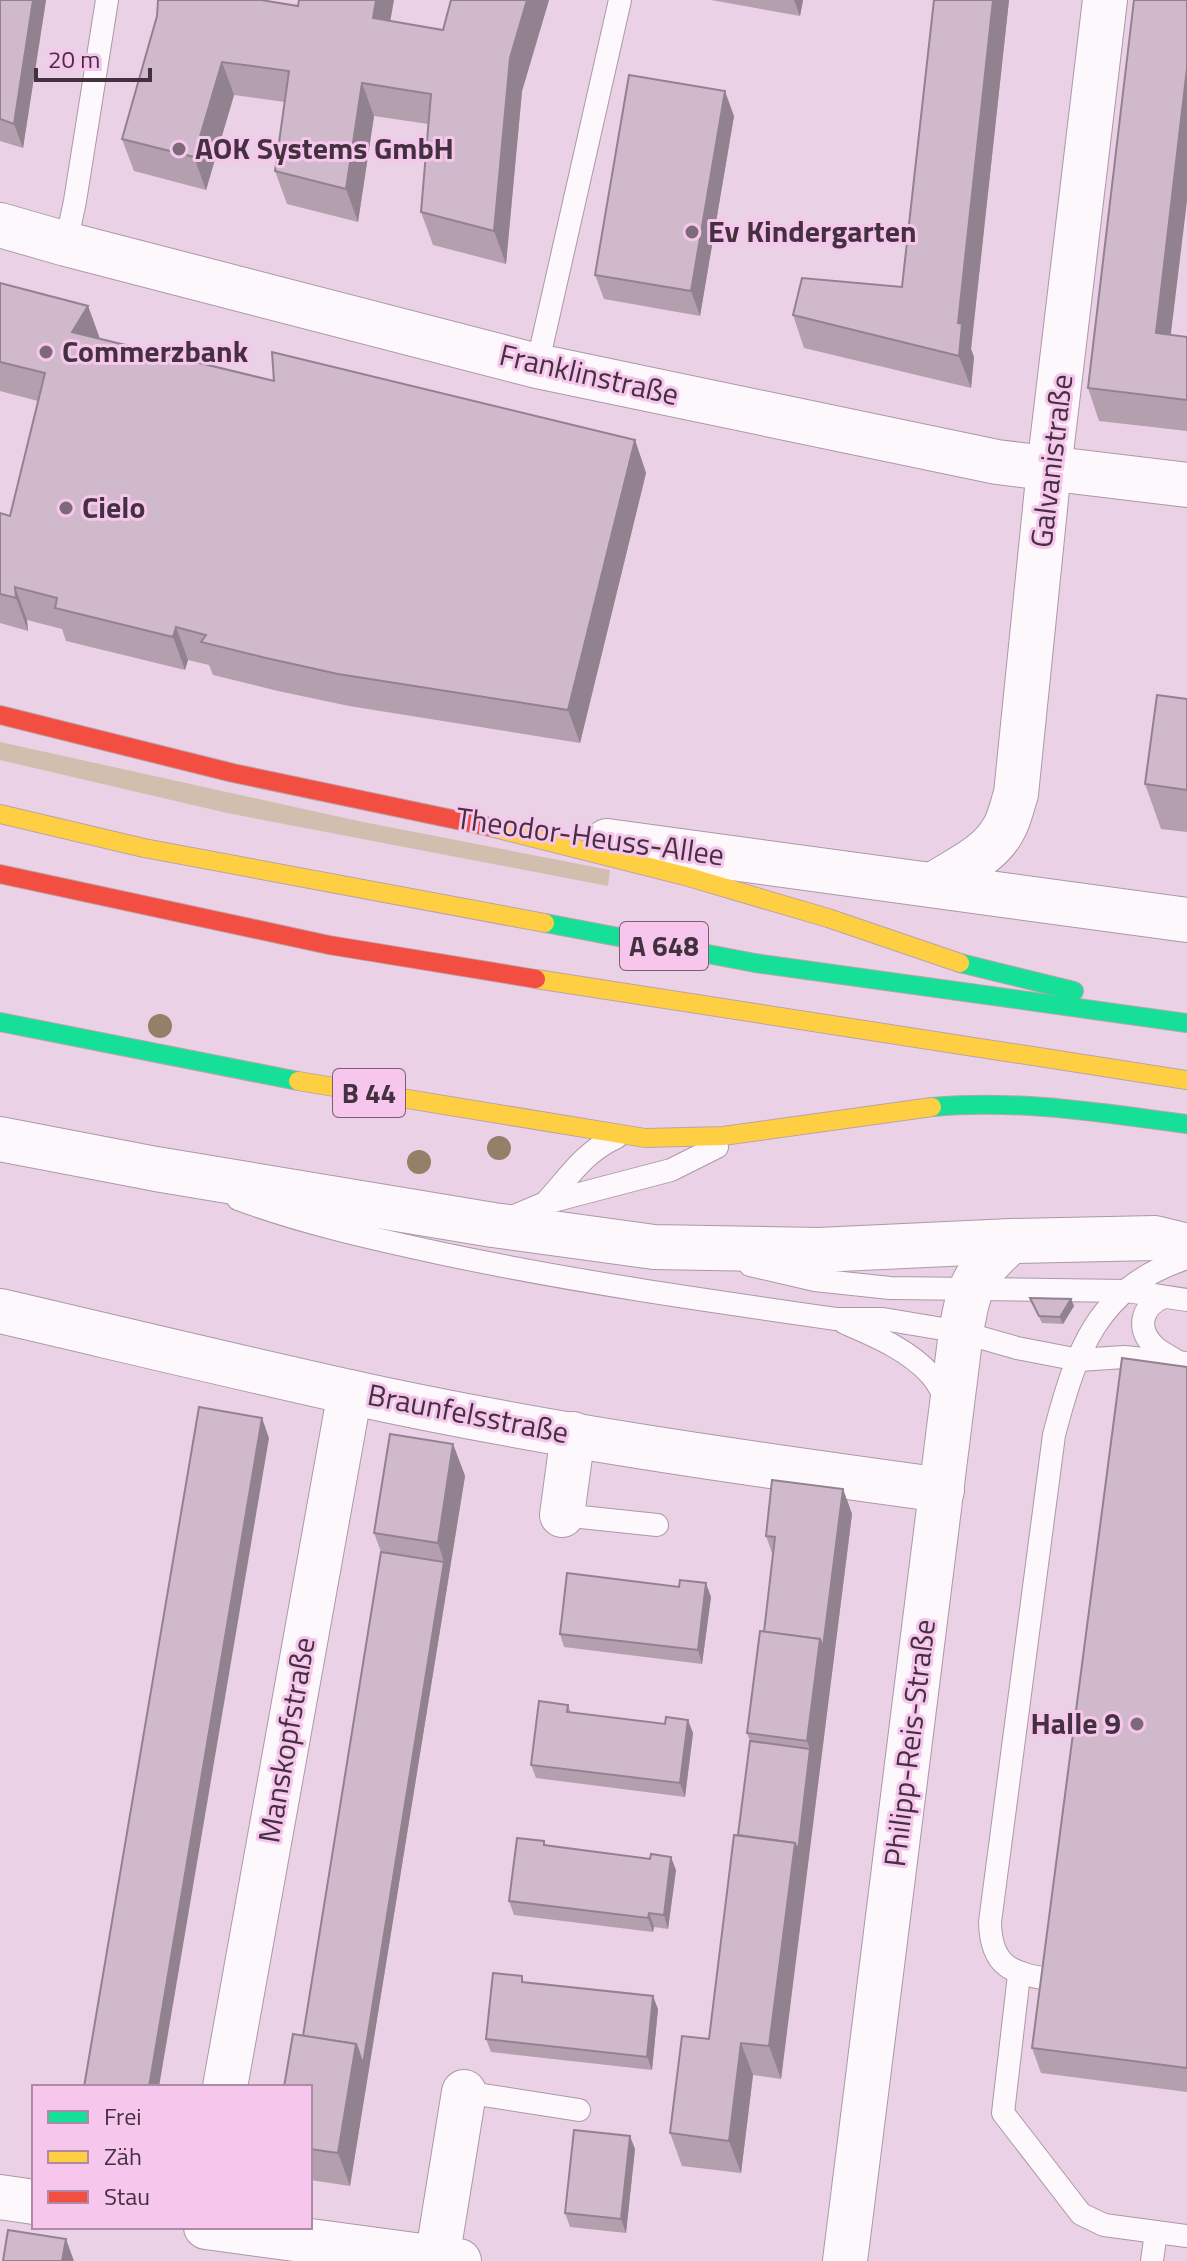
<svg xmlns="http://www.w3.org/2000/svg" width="1187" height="2261" viewBox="0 0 1187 2261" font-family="'Titillium Web',sans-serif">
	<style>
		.green { fill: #d1beae }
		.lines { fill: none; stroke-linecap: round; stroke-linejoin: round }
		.lane-casing { stroke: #ab98a8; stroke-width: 24 }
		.street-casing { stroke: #ab98a8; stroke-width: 46 }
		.fast-casing { stroke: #bca2aa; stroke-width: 20 }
		.slow-casing { stroke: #bca2aa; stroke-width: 20 }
		.jam-casing { stroke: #bca2aa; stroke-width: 20 }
		.lane { stroke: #fcf8fb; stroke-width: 22 }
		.street { stroke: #fcf8fb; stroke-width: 44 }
		.fast { stroke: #16e098; stroke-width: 18 }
		.slow { stroke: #ffcf43; stroke-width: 18 }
		.jam { stroke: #f24e42; stroke-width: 18 }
		.tree { fill: #948068 }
		.wall { fill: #b49faf }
		.shaded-wall { fill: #92828f }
		.building { fill: #d1b9cc; stroke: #92828f; stroke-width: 2 }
		.poi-dot { fill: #7e697a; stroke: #f6c6ec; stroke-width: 3 }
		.labels { text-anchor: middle; stroke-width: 6; stroke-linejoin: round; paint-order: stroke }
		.shield { fill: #f6c6ec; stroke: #795e74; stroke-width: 2 }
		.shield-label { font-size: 28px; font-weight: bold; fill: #443140 }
		.poi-label { font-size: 30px; font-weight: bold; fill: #443140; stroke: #f6c6ec; text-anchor: start }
		.street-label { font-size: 30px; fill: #443140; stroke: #f6c6ec }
	</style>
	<rect width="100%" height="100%" fill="#ebd1e6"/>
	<polygon class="green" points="0,742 363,822 610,870 608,886 227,813 0,760"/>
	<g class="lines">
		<defs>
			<g id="lane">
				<polyline points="66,244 75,201 107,0"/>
				<polyline points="537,366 620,0"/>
				<path d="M 238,1199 C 303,1223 370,1238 439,1253 C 570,1281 703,1300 836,1319 L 883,1319 L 961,1332 L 1017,1348 L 1079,1360 L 1124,1357 L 1187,1363"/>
				<path d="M 546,1202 C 570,1176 584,1152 617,1137"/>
				<polyline points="505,1220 545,1203 671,1170 717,1147"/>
				<polyline points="750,1265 815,1280 890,1288 1127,1291 1187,1300"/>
				<path d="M 1164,1297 C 1140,1307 1136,1330 1156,1348 C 1162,1353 1171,1357 1178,1362"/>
				<path d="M 845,1323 C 875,1336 909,1350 931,1375 C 938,1383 943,1394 948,1402"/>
				<polyline points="562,1515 657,1525"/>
				<polyline points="1019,1975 1003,2113 1081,2214 1104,2225 1187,2236"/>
				<path d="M 1053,1980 C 1012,1973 991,1968 990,1922 L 1054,1435 C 1076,1351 1097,1287 1187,1258"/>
				<polyline points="464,2092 579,2110"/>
				<polyline points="1152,2261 1156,2232"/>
			</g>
			<g id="street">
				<polyline points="0,225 66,244 537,366 997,462 1187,485"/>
				<polyline points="607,841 1187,920"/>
				<path d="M 933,885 C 957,869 989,856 1003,830 C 1010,819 1012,805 1016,794 L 1049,469 L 1105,0"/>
				<polyline points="0,1139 156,1169 493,1225 654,1247 819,1250 1011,1241 1155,1238 1187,1246"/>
				<path d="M 0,1311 C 116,1338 232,1366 349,1392 C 544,1435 744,1463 942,1490"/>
				<polyline points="562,1515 573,1434"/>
				<polyline points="225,2087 350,1392"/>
				<polyline points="0,2197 34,2202"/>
				<polyline points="206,2227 459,2261"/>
				<polyline points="437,2259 464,2092"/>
				<path d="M 845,2261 L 961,1332 C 970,1282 973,1275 1011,1241"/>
			</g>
			<g id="fast">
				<polyline points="545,923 755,963 1187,1023"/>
				<polyline points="960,963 1074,991"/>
				<polyline points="0,1022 298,1081"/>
				<path d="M 932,1107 C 1018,1099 1102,1113 1187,1124"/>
			</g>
			<g id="slow">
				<polyline points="0,814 144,848 545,923"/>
				<polyline points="490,827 685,876 828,918 960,963"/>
				<polyline points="536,979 1187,1080"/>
				<polyline points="298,1081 645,1138 723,1136 932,1107"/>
			</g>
			<g id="jam">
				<polyline points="0,715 233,773 490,827"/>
				<polyline points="0,874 329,945 536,979"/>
			</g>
		</defs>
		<use href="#lane" class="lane-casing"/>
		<use href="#street" class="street-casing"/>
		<use href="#fast" class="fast-casing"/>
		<use href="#slow" class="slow-casing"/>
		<use href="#jam" class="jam-casing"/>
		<use href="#lane" class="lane"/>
		<use href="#street" class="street"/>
		<use href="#fast" class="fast"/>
		<use href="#slow" class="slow"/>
		<use href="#jam" class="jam"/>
	</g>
	<g class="tree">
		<circle cx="160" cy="1026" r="12"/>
		<circle cx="499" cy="1148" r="12"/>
		<circle cx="419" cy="1162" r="12"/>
	</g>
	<g class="wall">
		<polygon points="0,0 46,0 23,148 0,141"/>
		<polygon points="451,0 549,0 522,91 506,264 433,245 421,212 428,124 374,116 358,222 287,204 275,171 285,102 234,95 206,190 134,171 122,139 157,16 390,21 443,30"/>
		<polygon points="711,0 803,0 800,16"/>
		<polygon points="934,0 1009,0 971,349 974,357 971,388 804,348 793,315 902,287"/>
		<polygon points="734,116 700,316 604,299 595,275"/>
		<polygon points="0,283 88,306 100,339 274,381 635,440 646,473 580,743 349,706 278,691 213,675 209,665 188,660 185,670 66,641 62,629 27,620 28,631 0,623 0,513 10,516 38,401 0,391"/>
		<polygon points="1171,335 1187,337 1187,431 1099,421 1088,388"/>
		<polygon points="1187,699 1187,832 1161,829 1145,784"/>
		<polygon points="1030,1298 1071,1299 1074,1306 1063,1324 1042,1323"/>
		<polygon points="1187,1367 1187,2092 1041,2073 1032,2048"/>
		<polygon points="453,1444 465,1476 350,2186 310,2180 310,2087 303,2036 381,1552 374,1533"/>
		<polygon points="843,1489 852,1514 781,2079 753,2075 741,2173 682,2166 670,2133 709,2039 738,1835 750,1741 747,1733 764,1632 773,1556 766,1536"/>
		<polygon points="679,1587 711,1597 702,1664 564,1647 560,1634"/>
		<polygon points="568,1705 571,1713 693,1733 685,1797 536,1778 531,1765"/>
		<polygon points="546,1845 676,1870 668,1929 654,1927 653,1932 514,1915 509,1901"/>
		<polygon points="525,1982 658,2009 652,2070 491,2052 486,2039"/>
		<polygon points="635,2149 626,2233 570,2227 565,2213"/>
	</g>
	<g class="shaded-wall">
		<polygon points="33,0 46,0 23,148 14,124"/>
		<polygon points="376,0 394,0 385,51 373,18"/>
		<polygon points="527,0 549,0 522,91 506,264 494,231 510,58"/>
		<polygon points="794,0 803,0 800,16"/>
		<polygon points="993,0 1009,0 971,349 974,357 971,388 959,356 958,323"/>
		<polygon points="222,62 234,95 206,190 194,157"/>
		<polygon points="1187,68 1187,201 1167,366 1156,333"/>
		<polygon points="362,83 374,116 358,222 346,189"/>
		<polygon points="725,91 734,116 700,316 691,291"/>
		<polygon points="88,306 100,339 72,332"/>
		<polygon points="635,440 646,473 580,743 568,710"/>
		<polygon points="15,587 27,620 28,631 16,598"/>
		<polygon points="176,627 188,660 185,670 173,637"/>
		<polygon points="1071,1299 1074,1306 1063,1324 1060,1317"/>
		<polygon points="262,1418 269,1438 159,2087 149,2087"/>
		<polygon points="453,1444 465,1476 350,2186 338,2153 356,2044 444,1562 438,1543"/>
		<polygon points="843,1489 852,1514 781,2079 769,2046 795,1843 810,1749 807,1741 820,1639"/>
		<polygon points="706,1583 711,1597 702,1664 698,1650"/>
		<polygon points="688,1720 693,1733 685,1797 680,1783"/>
		<polygon points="671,1857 676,1870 668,1929 664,1915"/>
		<polygon points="649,1913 654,1927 653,1932 648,1918"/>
		<polygon points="653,1996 658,2009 652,2070 647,2057"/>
		<polygon points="741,2043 753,2075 741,2173 729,2141"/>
		<polygon points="630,2136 635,2149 626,2233 621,2219"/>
		<polygon points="66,2239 74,2261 62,2261"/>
	</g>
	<g class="building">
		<polygon points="0,0 33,0 14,124 0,119"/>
		<polygon points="158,0 261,0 298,6 299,0 376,0 373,18 443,30 451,0 527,0 510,58 494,231 421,212 431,94 362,83 346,189 275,171 289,71 222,62 194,157 122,139 157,16"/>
		<polygon points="934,0 993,0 958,323 962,324 959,356 793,315 802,278 902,287"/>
		<polygon points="1134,0 1187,0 1187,68 1156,333 1187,337 1187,400 1088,388"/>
		<polygon points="629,75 725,91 691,291 595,275"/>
		<polygon points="0,283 88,306 72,332 274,381 272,352 635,440 568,710 338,674 266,658 201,642 206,635 176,627 173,637 55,608 57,598 15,587 16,598 0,594 0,513 10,516 45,373 0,362"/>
		<polygon points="1157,695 1187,699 1187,790 1145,784"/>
		<polygon points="1030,1298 1071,1299 1060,1317 1039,1316"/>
		<polygon points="1122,1358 1187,1367 1187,2068 1032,2048"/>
		<polygon points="199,1407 262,1418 149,2087 84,2087"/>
		<polygon points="390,1434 453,1444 438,1543 374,1533"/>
		<polygon points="772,1480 843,1489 823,1647 820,1639 764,1632 775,1537 766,1536"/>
		<polygon points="381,1552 444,1562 363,2064 356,2044 303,2036"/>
		<polygon points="567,1573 679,1587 680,1580 706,1583 698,1650 560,1634"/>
		<polygon points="760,1631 820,1639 807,1741 747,1733"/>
		<polygon points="539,1701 568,1705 567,1712 665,1724 666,1717 688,1720 680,1783 531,1765"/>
		<polygon points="750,1741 810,1749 798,1851 795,1843 738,1835"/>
		<polygon points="734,1835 795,1843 769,2046 741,2043 729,2141 670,2133 682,2036 709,2039"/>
		<polygon points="517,1838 544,1841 544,1845 650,1859 651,1854 671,1857 664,1915 649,1913 648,1918 509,1901"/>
		<polygon points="493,1973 522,1976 522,1982 653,1996 647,2057 486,2039"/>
		<polygon points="293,2034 356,2044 338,2153 310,2149 310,2087 284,2087"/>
		<polygon points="574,2130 630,2136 621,2219 565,2213"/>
		<polygon points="8,2230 66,2239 62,2261 3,2261"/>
	</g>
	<g class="poi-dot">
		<circle cx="179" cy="149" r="8"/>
		<circle cx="692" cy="232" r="8"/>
		<circle cx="46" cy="352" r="8"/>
		<circle cx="66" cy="508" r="8"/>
		<circle cx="1137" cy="1724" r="8"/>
	</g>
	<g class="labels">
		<g class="shield">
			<rect x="620" y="922" width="88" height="48" rx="6"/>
			<rect x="333" y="1069" width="72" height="48" rx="6"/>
		</g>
		<g class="shield-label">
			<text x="664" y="956">A 648</text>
			<text x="369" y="1103">B 44</text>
		</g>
		<g class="poi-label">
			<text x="195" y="159">AOK Systems GmbH</text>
			<text x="708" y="242">Ev Kindergarten</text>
			<text x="62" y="362">Commerzbank</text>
			<text x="82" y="518">Cielo</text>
			<text x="1121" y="1734" text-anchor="end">Halle 9</text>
		</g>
		<g class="street-label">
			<text transform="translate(589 375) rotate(13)" y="10">Franklinstraße</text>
			<text transform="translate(1052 461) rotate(-83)" y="10">Galvanistraße</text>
			<text transform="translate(590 837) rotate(8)" y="10">Theodor-Heuss-Allee</text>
			<text transform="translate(468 1414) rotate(11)" y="10">Braunfelsstraße</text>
			<text transform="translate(287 1740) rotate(-80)" y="10">Manskopfstraße</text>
			<text transform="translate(910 1743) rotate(-83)" y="10">Philipp-Reis-Straße</text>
		</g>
	</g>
	<rect x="32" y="2085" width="280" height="144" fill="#f6c6ec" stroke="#af8aa7" stroke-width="2"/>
	<rect x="48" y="2111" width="40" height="12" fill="#16e098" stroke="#af8aa7" stroke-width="2"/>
	<text x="104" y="2125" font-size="24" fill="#443140">Frei</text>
	<rect x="48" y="2151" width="40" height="12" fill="#ffcf43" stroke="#af8aa7" stroke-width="2"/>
	<text x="104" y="2165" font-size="24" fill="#443140">Zäh</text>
	<rect x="48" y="2191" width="40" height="12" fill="#f24e42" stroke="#af8aa7" stroke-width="2"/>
	<text x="104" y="2205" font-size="24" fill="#443140">Stau</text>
	<path d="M36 68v12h114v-12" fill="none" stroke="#443140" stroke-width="4"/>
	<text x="48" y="68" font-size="24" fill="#443140" stroke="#f6c6ec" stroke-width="6" paint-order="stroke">20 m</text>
</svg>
